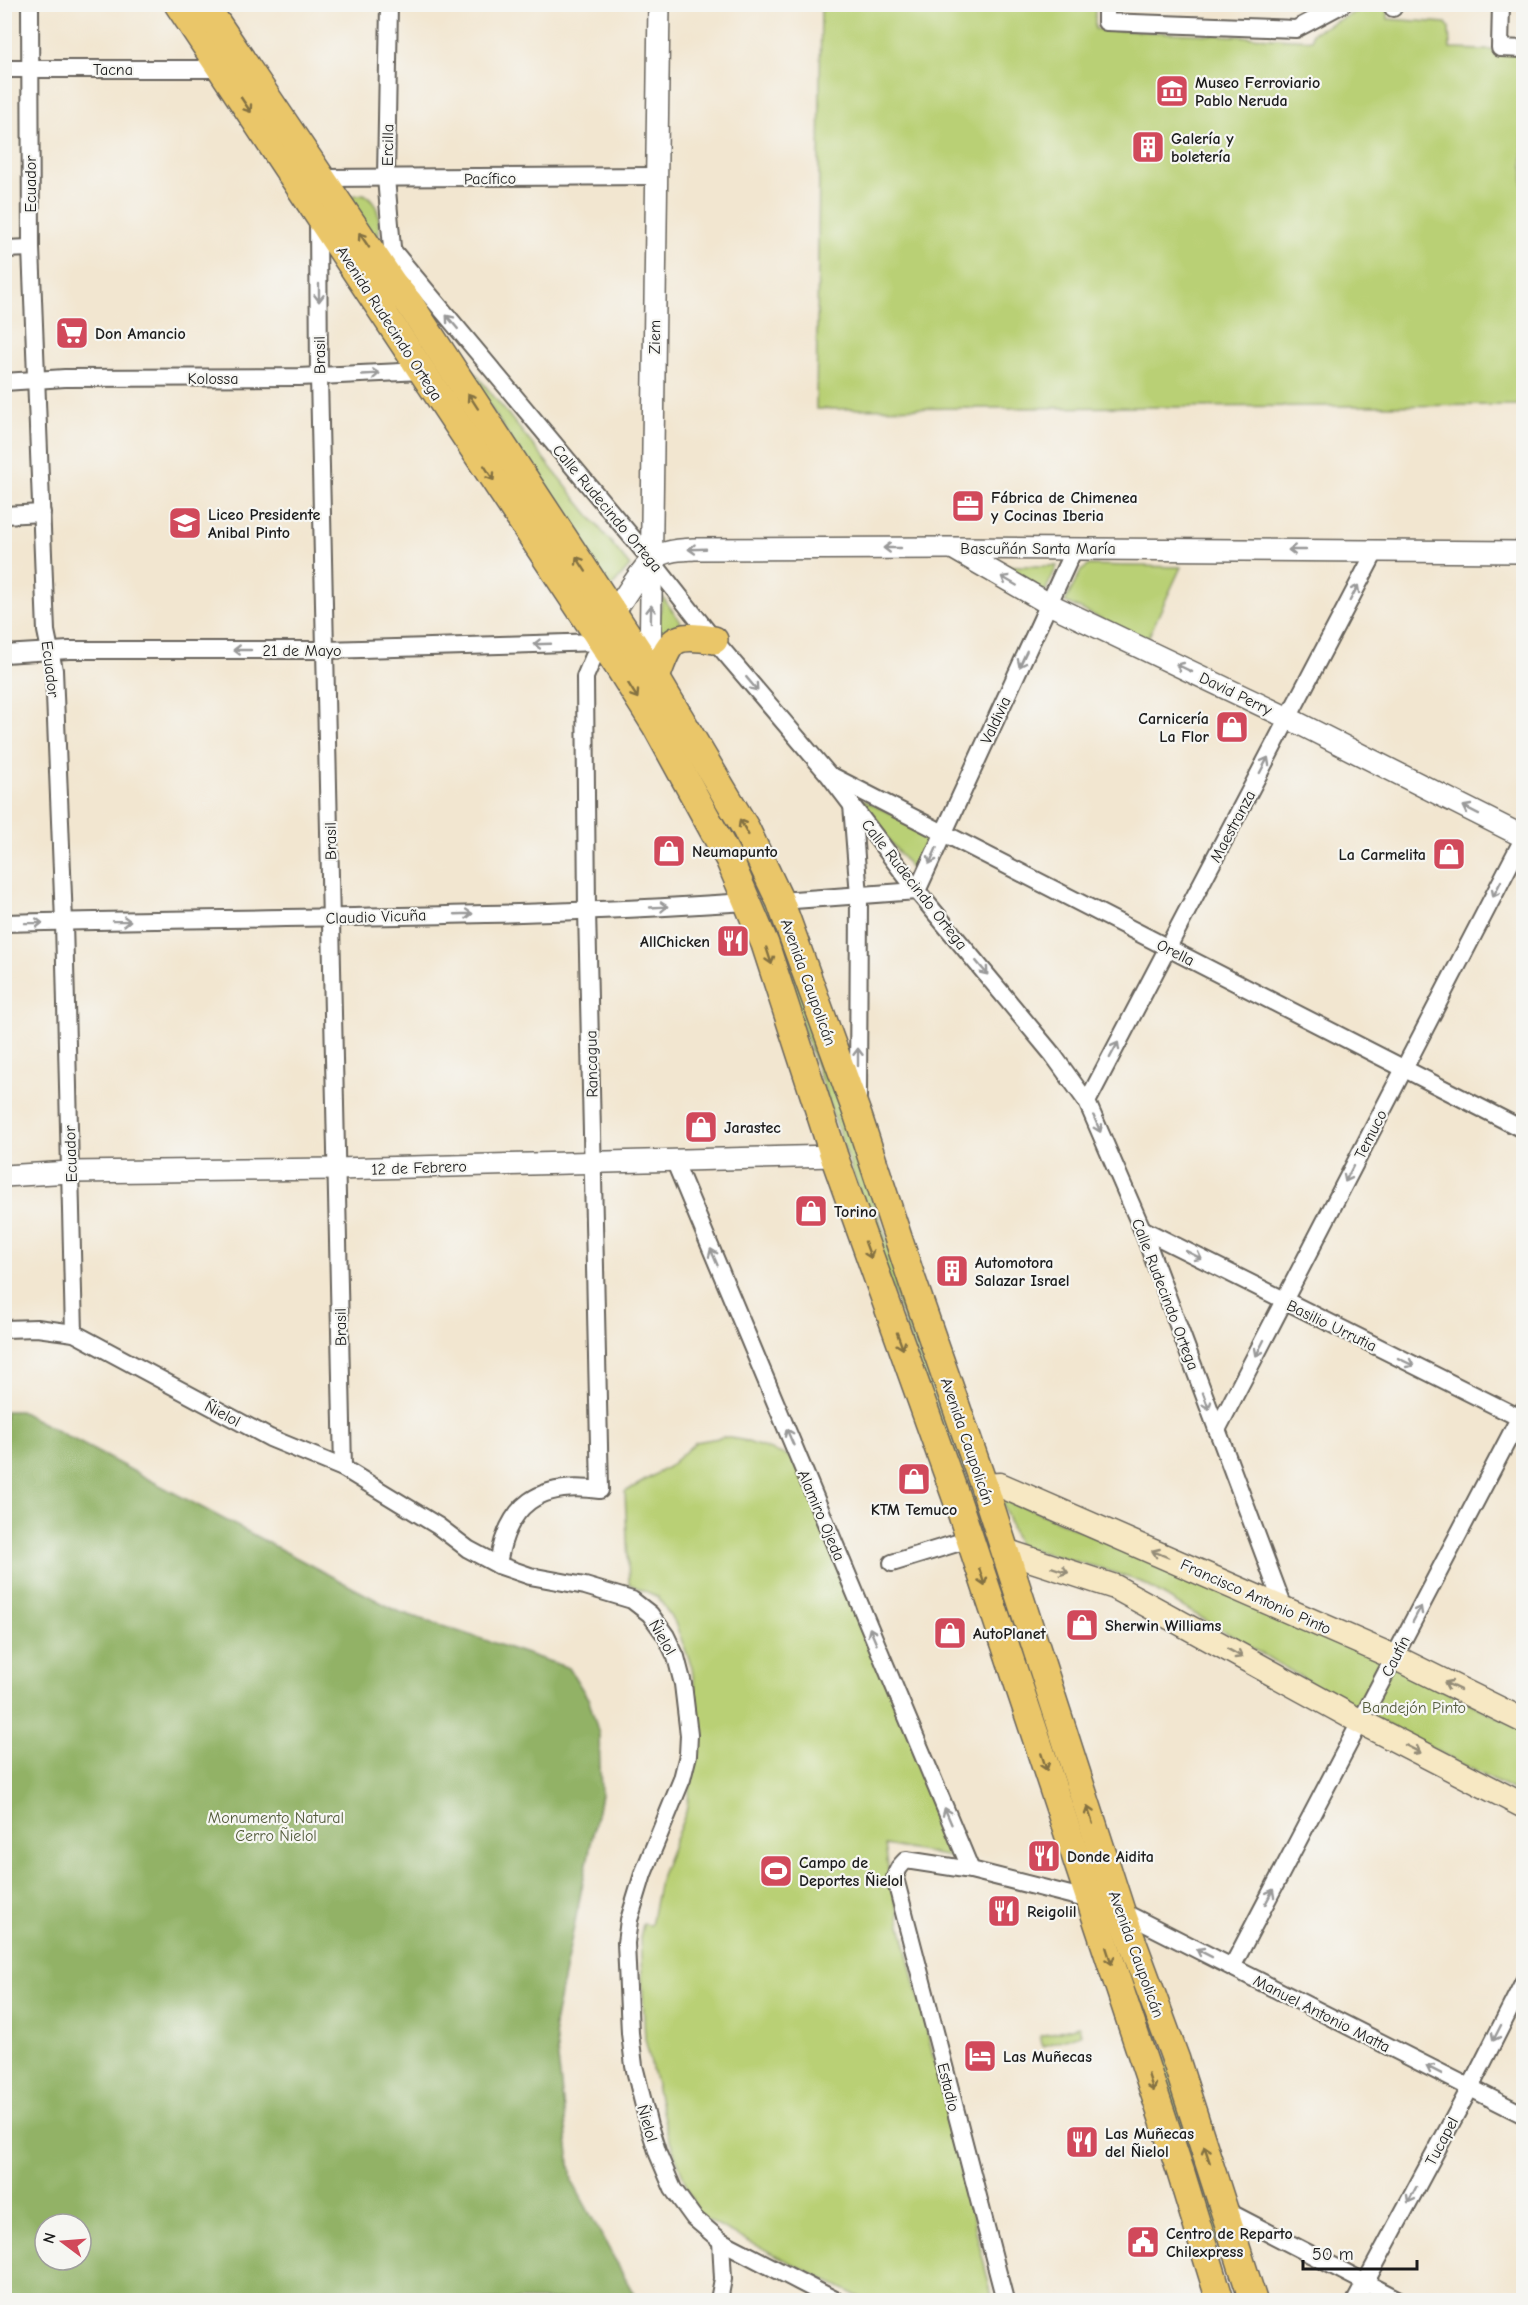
<svg xmlns="http://www.w3.org/2000/svg" width="1528" height="2305" viewBox="0 0 1528 2305" font-family="'Comic Neue',sans-serif">
	<style>
		.green { fill: #b9d074; stroke: #6a7648; stroke-width: 1.5 }
		.forest { fill: #92b266; stroke: #576741; stroke-width: 1.5; fill-rule: evenodd }
		.lines { fill: none; stroke-linecap: round; stroke-linejoin: round }
		.minor-casing { stroke: #67635b; stroke-width: 20 }
		.tertiary-casing { stroke: #67635b; stroke-width: 24 }
		.secondary-casing { stroke: #67635b; stroke-width: 27 }
		.primary-casing { stroke: #67635b; stroke-width: 30 }
		.minor { stroke: #fff; stroke-width: 16 }
		.tertiary { stroke: #fff; stroke-width: 21 }
		.secondary { stroke: #f7e8c3; stroke-width: 24 }
		.primary { stroke: #eac669; stroke-width: 27 }
		.oneway { stroke: #837142 }
		.oneway2 { stroke: #999 }
		.oneway3 { stroke: #948c78 }
		.labels { text-anchor: middle; stroke-width: 4.5; stroke-linejoin: round; paint-order: stroke }
		.street-label { font-size: 16px; fill: #1c1c1c; stroke: #f6f6f2 }
		.poi-label { font-size: 16px; font-weight: bold; fill: #1c1c1c; stroke: #f6f6f2; text-anchor: start }
		.park-label { font-size: 16px; fill: #535b3b; stroke: #f6f6f2 }
	</style>
	<rect width="100%" height="100%" fill="#f6f6f2"/>
	<filter id="ink" filterUnits="userSpaceOnUse"><feTurbulence type="fractalNoise" baseFrequency=".0167" numOctaves="2"/><feDisplacementMap in="SourceGraphic" scale="12" xChannelSelector="R" yChannelSelector="G"/><feConvolveMatrix kernelMatrix="1 2 1 2 8 2 1 2 1" color-interpolation-filters="sRGB"/></filter>
	<filter id="wash" filterUnits="userSpaceOnUse"><feTurbulence type="fractalNoise" baseFrequency=".008" numOctaves="4" result="noise"/><feDisplacementMap in="SourceGraphic" scale="24" xChannelSelector="R" yChannelSelector="G"/><feGaussianBlur stdDeviation="1.35" result="paint"/><feColorMatrix in="noise" values="0 0 0 0 0 0 0 0 0 0 0 0 0 0 0 0 0 1.4 0 .05"/><feComposite in="paint" operator="in"/></filter>
	<g filter="url(#wash)">
		<rect width="100%" height="100%" fill="#f2e6d0"/>
		<g class="green">
			<polygon points="821,5 1095,5 1095,29 1312,40 1312,33 1370,5 1388,5 1388,19 1446,23 1449,27 1450,49 1523,51 1523,405 816,409"/>
			<path d="M 364,194 C 385,205 378,231 378,251 L 343,197 Z"/>
			<polygon points="413,285 470,367 630,566 609,590 579,545 573,527 527,465"/>
			<polygon points="1089,565 1181,567 1147,640 1065,602 1081,571"/>
			<polygon points="993,566 1057,566 1045,592"/>
			<polygon points="662,596 686,630 657,641"/>
			<polygon points="684,750 693,752 775,912 1249,2300 1235,2300 1104,1893 937,1418 759,899 710,795"/>
			<polygon points="857,797 934,834 915,873 857,800"/>
			<polygon points="724,1437 742,1440 797,1459 961,1859 885,1845 889,1874 908,1954 993,2300 865,2300 698,2216 668,2136 645,2039 640,1938 643,1924 651,1925 661,1875 686,1812 699,1732 692,1667 675,1623 658,1597 629,1584 625,1492 668,1467 696,1442"/>
			<polygon points="1000,1496 1366,1652 1523,1729 1523,1796 1343,1702 1141,1582 1100,1568 1018,1546"/>
			<polygon points="1079,2026 1081,2034 1043,2046 1040,2036"/>
		</g>
		<path class="forest" d="M 5,1411 L 20,1411 L 397,1611 L 569,1668 L 589,1700 L 599,1734 L 601,1795 L 554,2024 L 572,2181 L 637,2300 L 5,2300 ZM 45,2224 L 81,2224 L 81,2260 L 45,2260 Z"/>
	</g>
	<g filter="url(#ink)">
		<g class="lines">
			<defs>
				<g id="minor">
					<polyline points="30,4 31,248 46,631 54,670 64,922 74,1333"/>
					<polyline points="389,4 386,178 393,259"/>
					<polyline points="1106,4 1106,22 1296,29 1343,4"/>
					<polyline points="1393,4 1393,8"/>
					<polyline points="1501,4 1500,48 1524,49"/>
					<polyline points="4,69 222,69"/>
					<polyline points="322,178 657,176"/>
					<polyline points="318,217 319,377 343,1468"/>
					<polyline points="4,249 31,248"/>
					<polyline points="393,251 651,560 714,640 828,774 917,891 1053,1055 1087,1102 1142,1229 1284,1608"/>
					<polyline points="4,382 65,378 299,377 422,371"/>
					<polyline points="4,515 42,513"/>
					<path d="M 4,654 L 69,650 L 326,650 L 600,642 L 585,677 L 587,910 L 600,1490 C 539,1481 507,1504 498,1565"/>
					<polyline points="834,777 1524,1130"/>
					<polyline points="852,805 859,896 858,1097"/>
					<polyline points="780,901 917,891 1074,549"/>
					<path d="M 4,923 C 252,917 500,919 747,902"/>
					<polyline points="1087,1102 1376,550"/>
					<polyline points="674,1160 971,1870"/>
					<polyline points="1142,1229 1524,1420"/>
					<polyline points="4,1329 37,1328 74,1333 270,1438 343,1468 438,1526 468,1549 498,1565 530,1576 585,1586 632,1600 650,1614 666,1636 676,1657 683,1684 689,1735 688,1755 682,1779 643,1874 629,1920 626,1943 630,2033 634,2066 649,2126 658,2154 673,2189 694,2218 721,2241 835,2300"/>
					<polyline points="1217,1430 1524,837"/>
					<polyline points="892,1563 970,1539"/>
					<polyline points="1121,1911 1524,2115"/>
					<polyline points="1232,1967 1524,1409"/>
					<polyline points="1225,2210 1399,2300"/>
					<polyline points="719,2300 723,2279 721,2241"/>
					<path d="M 1005,2300 L 895,1878 C 897,1869 900,1866 906,1860 L 971,1870 L 1090,1900"/>
					<polyline points="1356,2300 1470,2088 1524,1981"/>
				</g>
				<g id="tertiary">
					<polyline points="954,549 1049,604 1288,718 1524,837"/>
					<path d="M 608,625 C 613,613 643,566 653,559 C 665,550 680,550 694,549 L 951,548 L 1524,552"/>
					<polyline points="650,669 659,4"/>
					<polyline points="4,1176 70,1172 337,1169 834,1156"/>
				</g>
				<g id="secondary">
					<polyline points="984,1486 1000,1485 1394,1657 1524,1721"/>
					<polyline points="1005,1551 1115,1587 1361,1722 1524,1806"/>
				</g>
				<g id="primary">
					<polyline points="178,4 620,669 656,726 729,859 765,944 834,1156 958,1503 1181,2173 1220,2300"/>
					<polyline points="204,4 393,284 409,303 656,678 746,829 780,901 858,1116 911,1277 984,1486 1121,1911 1176,2060 1253,2300"/>
					<path d="M 656,678 C 670,639 672,633 714,640"/>
				</g>
			</defs>
			<use href="#minor" class="minor-casing"/>
			<use href="#tertiary" class="tertiary-casing"/>
			<use href="#secondary" class="secondary-casing"/>
			<use href="#primary" class="primary-casing"/>
			<use href="#minor" class="minor"/>
			<use href="#tertiary" class="tertiary"/>
			<use href="#secondary" class="secondary"/>
			<use href="#primary" class="primary"/>
		</g>
		<defs><path id="oneway-shaft" d="M-6 0H5M1.5-3L5.5 0L1.5 3" fill="none" stroke-width="1.6" stroke-linecap="round" stroke-linejoin="round" transform="scale(1.5)"/></defs>
		<g class="oneway">
			<use href="#oneway-shaft" transform="translate(246 105) rotate(56)"/>
			<use href="#oneway-shaft" transform="translate(364 240) rotate(-124)"/>
			<use href="#oneway-shaft" transform="translate(473 401) rotate(-123)"/>
			<use href="#oneway-shaft" transform="translate(489 473) rotate(57)"/>
			<use href="#oneway-shaft" transform="translate(581 564) rotate(-123)"/>
			<use href="#oneway-shaft" transform="translate(633 691) rotate(58)"/>
			<use href="#oneway-shaft" transform="translate(744 827) rotate(-119)"/>
			<use href="#oneway-shaft" transform="translate(769 956) rotate(72)"/>
			<use href="#oneway-shaft" transform="translate(868 1250) rotate(70)"/>
			<use href="#oneway-shaft" transform="translate(900 1341) rotate(70)"/>
			<use href="#oneway-shaft" transform="translate(982 1577) rotate(72)"/>
			<use href="#oneway-shaft" transform="translate(1044 1762) rotate(72)"/>
			<use href="#oneway-shaft" transform="translate(1090 1815) rotate(-108)"/>
			<use href="#oneway-shaft" transform="translate(1109 1956) rotate(72)"/>
			<use href="#oneway-shaft" transform="translate(1151 2083) rotate(72)"/>
			<use href="#oneway-shaft" transform="translate(1207 2154) rotate(-108)"/>
		</g>
		<g class="oneway2">
			<use href="#oneway-shaft" transform="translate(319 293) rotate(90)"/>
			<use href="#oneway-shaft" transform="translate(452 322) rotate(-130)"/>
			<use href="#oneway-shaft" transform="translate(371 374) rotate(-3)"/>
			<use href="#oneway-shaft" transform="translate(892 548) rotate(180)"/>
			<use href="#oneway-shaft" transform="translate(697 549) rotate(178)"/>
			<use href="#oneway-shaft" transform="translate(1297 550) rotate(-180)"/>
			<use href="#oneway-shaft" transform="translate(1009 581) rotate(-150)"/>
			<use href="#oneway-shaft" transform="translate(1354 593) rotate(-62)"/>
			<use href="#oneway-shaft" transform="translate(651 614) rotate(-89)"/>
			<use href="#oneway-shaft" transform="translate(542 644) rotate(178)"/>
			<use href="#oneway-shaft" transform="translate(242 650) rotate(180)"/>
			<use href="#oneway-shaft" transform="translate(1023 659) rotate(115)"/>
			<use href="#oneway-shaft" transform="translate(1184 668) rotate(-154)"/>
			<use href="#oneway-shaft" transform="translate(752 684) rotate(50)"/>
			<use href="#oneway-shaft" transform="translate(1264 765) rotate(-62)"/>
			<use href="#oneway-shaft" transform="translate(1471 810) rotate(-153)"/>
			<use href="#oneway-shaft" transform="translate(933 856) rotate(114)"/>
			<use href="#oneway-shaft" transform="translate(1497 889) rotate(117)"/>
			<use href="#oneway-shaft" transform="translate(659 907) rotate(-3)"/>
			<use href="#oneway-shaft" transform="translate(464 914) rotate(-2)"/>
			<use href="#oneway-shaft" transform="translate(122 921) rotate(-1)"/>
			<use href="#oneway-shaft" transform="translate(34 923) rotate(-1)"/>
			<use href="#oneway-shaft" transform="translate(982 968) rotate(50)"/>
			<use href="#oneway-shaft" transform="translate(1114 1050) rotate(-62)"/>
			<use href="#oneway-shaft" transform="translate(858 1057) rotate(-90)"/>
			<use href="#oneway-shaft" transform="translate(1097 1124) rotate(67)"/>
			<use href="#oneway-shaft" transform="translate(1349 1174) rotate(117)"/>
			<use href="#oneway-shaft" transform="translate(1194 1255) rotate(27)"/>
			<use href="#oneway-shaft" transform="translate(714 1257) rotate(-113)"/>
			<use href="#oneway-shaft" transform="translate(1260 1348) rotate(117)"/>
			<use href="#oneway-shaft" transform="translate(1406 1362) rotate(26)"/>
			<use href="#oneway-shaft" transform="translate(1206 1401) rotate(70)"/>
			<use href="#oneway-shaft" transform="translate(790 1437) rotate(-113)"/>
			<use href="#oneway-shaft" transform="translate(1417 1614) rotate(-62)"/>
			<use href="#oneway-shaft" transform="translate(873 1636) rotate(-113)"/>
			<use href="#oneway-shaft" transform="translate(948 1816) rotate(-113)"/>
			<use href="#oneway-shaft" transform="translate(1269 1897) rotate(-62)"/>
			<use href="#oneway-shaft" transform="translate(1204 1953) rotate(-153)"/>
			<use href="#oneway-shaft" transform="translate(1497 2033) rotate(117)"/>
			<use href="#oneway-shaft" transform="translate(1434 2070) rotate(-153)"/>
			<use href="#oneway-shaft" transform="translate(1412 2195) rotate(118)"/>
		</g>
		<g class="oneway3">
			<use href="#oneway-shaft" transform="translate(1160 1554) rotate(-157)"/>
			<use href="#oneway-shaft" transform="translate(1060 1570) rotate(18)"/>
			<use href="#oneway-shaft" transform="translate(1235 1653) rotate(29)"/>
			<use href="#oneway-shaft" transform="translate(1452 1686) rotate(-154)"/>
			<use href="#oneway-shaft" transform="translate(1413 1749) rotate(27)"/>
		</g>
	</g>
	<defs>
		<symbol id="museum-square" viewBox="-11 -11 22 22"><rect x="-9" y="-9" width="18" height="18" rx="4" fill="#d1495b" stroke="#f6f6f2"/><path d="M0-6L6-3V-2H-6V-3ZM-5-1h2V3h-2ZM-1-1h2V3h-2ZM3-1h2V3H3ZM-6 4H6V6H-6Z" fill="#fff"/></symbol>
		<symbol id="building-square" viewBox="-11 -11 22 22"><rect x="-9" y="-9" width="18" height="18" rx="4" fill="#d1495b" stroke="#f6f6f2"/><path d="M-4-6H4V6H1V3H-1V6H-4ZM-2.5-4.3h1.7v1.8h-1.7ZM.8-4.3h1.7v1.8H.8ZM-2.5-1h1.7V.8h-1.7ZM.8-1h1.7V.8H.8Z" fill="#fff"/></symbol>
		<symbol id="supermarket-square" viewBox="-11 -11 22 22"><rect x="-9" y="-9" width="18" height="18" rx="4" fill="#d1495b" stroke="#f6f6f2"/><path d="M-6-5.5h2.5l.6 2H6L4.5 2H-2.5L-4.4-4H-6ZM-1.5 3.2a1.3 1.3 0 1 0 .1 0ZM3 3.2a1.3 1.3 0 1 0 .1 0Z" fill="#fff"/></symbol>
		<symbol id="office-square" viewBox="-11 -11 22 22"><rect x="-9" y="-9" width="18" height="18" rx="4" fill="#d1495b" stroke="#f6f6f2"/><path d="M-6-3h4V-5.5h4V-3h4V5H-6ZM-1-4.5V-3h2v-1.5ZM-6 0V1H6V0Z" fill="#fff"/></symbol>
		<symbol id="school-square" viewBox="-11 -11 22 22"><rect x="-9" y="-9" width="18" height="18" rx="4" fill="#d1495b" stroke="#f6f6f2"/><path d="M0-5L7-2L0 1L-7-2ZM-4 1L0 2.5L4 1V4Q0 6-4 4Z" fill="#fff"/></symbol>
		<symbol id="shop-square" viewBox="-11 -11 22 22"><rect x="-9" y="-9" width="18" height="18" rx="4" fill="#d1495b" stroke="#f6f6f2"/><path d="M-5-2.5h2.3a2.7 3.5 0 0 1 5.4 0H5L5.5 6h-11ZM-1.5-2.5h3a1.5 2.3 0 0 0-3 0Z" fill="#fff"/></symbol>
		<symbol id="restaurant-square" viewBox="-11 -11 22 22"><rect x="-9" y="-9" width="18" height="18" rx="4" fill="#d1495b" stroke="#f6f6f2"/><path d="M-5-6h1v4h1v-4h1v4h1v-4h1v5L-1.5 .5V6h-2V.5L-5-1ZM5-6V6H3V1.5H1.5Q1.5-4 5-6Z" fill="#fff"/></symbol>
		<symbol id="stadium-square" viewBox="-11 -11 22 22"><rect x="-9" y="-9" width="18" height="18" rx="4" fill="#d1495b" stroke="#f6f6f2"/><path d="M0-5a6.5 5 0 1 0 0 10a6.5 5 0 1 0 0-10ZM-3.5-1.8h7v3.6h-7Z" fill="#fff"/></symbol>
		<symbol id="hotel-square" viewBox="-11 -11 22 22"><rect x="-9" y="-9" width="18" height="18" rx="4" fill="#d1495b" stroke="#f6f6f2"/><path d="M-6-4.5h1.5V1H6V5H4.5V3h-9V5H-6ZM-4 0a1.8 1.8 0 1 1 3.6 0ZM.5 0V-2.5h3Q6-2.5 6 0Z" fill="#fff"/></symbol>
		<symbol id="civic-square" viewBox="-11 -11 22 22"><rect x="-9" y="-9" width="18" height="18" rx="4" fill="#d1495b" stroke="#f6f6f2"/><path d="M-.6-6.5H3V-4.5H.6V-3L4-1V1h2V6H-6V1h2V-1L-.6-3ZM-1.2 2.5V6h2.4V2.5Z" fill="#fff"/></symbol>
	</defs>
	<g fill-rule="evenodd">
		<use href="#museum-square" x="1153" y="72" width="38" height="38"/>
		<use href="#building-square" x="1129" y="128" width="38" height="38"/>
		<use href="#supermarket-square" x="53" y="314" width="38" height="38"/>
		<use href="#office-square" x="949" y="487" width="38" height="38"/>
		<use href="#school-square" x="166" y="504" width="38" height="38"/>
		<use href="#shop-square" x="1213" y="708" width="38" height="38"/>
		<use href="#shop-square" x="650" y="832" width="38" height="38"/>
		<use href="#shop-square" x="1430" y="835" width="38" height="38"/>
		<use href="#restaurant-square" x="714" y="922" width="38" height="38"/>
		<use href="#shop-square" x="682" y="1108" width="38" height="38"/>
		<use href="#shop-square" x="792" y="1192" width="38" height="38"/>
		<use href="#building-square" x="933" y="1252" width="38" height="38"/>
		<use href="#shop-square" x="895" y="1460" width="38" height="38"/>
		<use href="#shop-square" x="1063" y="1606" width="38" height="38"/>
		<use href="#shop-square" x="931" y="1614" width="38" height="38"/>
		<use href="#restaurant-square" x="1025" y="1837" width="38" height="38"/>
		<use href="#stadium-square" x="757" y="1852" width="38" height="38"/>
		<use href="#restaurant-square" x="985" y="1892" width="38" height="38"/>
		<use href="#hotel-square" x="961" y="2037" width="38" height="38"/>
		<use href="#restaurant-square" x="1063" y="2123" width="38" height="38"/>
		<use href="#civic-square" x="1124" y="2223" width="38" height="38"/>
	</g>
	<g class="labels">
		<g class="street-label">
			<text x="113" y="75">Tacna</text>
			<text transform="translate(387 145) rotate(-89)" y="6">Ercilla</text>
			<text transform="translate(490 178) rotate(-1)" y="6">Pacífico</text>
			<text transform="translate(30 184) rotate(-90)" y="6">Ecuador</text>
			<text transform="translate(390 323) rotate(57)" y="6">Avenida Rudecindo Ortega</text>
			<text transform="translate(654 337) rotate(-89)" y="6">Ziem</text>
			<text transform="translate(319 355) rotate(-91)" y="6">Brasil</text>
			<text x="213" y="384">Kolossa</text>
			<text transform="translate(608 508) rotate(50)" y="6">Calle Rudecindo Ortega</text>
			<text x="1038" y="554">Bascuñán Santa María</text>
			<text x="302" y="656">21 de Mayo</text>
			<text transform="translate(51 669) rotate(83)" y="6">Ecuador</text>
			<text transform="translate(1236 693) rotate(26)" y="6">David Perry</text>
			<text transform="translate(995 720) rotate(-65)" y="6">Valdivia</text>
			<text transform="translate(1232 826) rotate(-62)" y="6">Maestranza</text>
			<text transform="translate(330 841) rotate(-91)" y="6">Brasil</text>
			<text transform="translate(915 884) rotate(52)" y="6">Calle Rudecindo Ortega</text>
			<text transform="translate(376 916) rotate(-2)" y="6">Claudio Vicuña</text>
			<text transform="translate(1176 952) rotate(27)" y="6">Orella</text>
			<text transform="translate(809 982) rotate(70)" y="6">Avenida Caupolicán</text>
			<text transform="translate(591 1064) rotate(-91)" y="6">Rancagua</text>
			<text transform="translate(1370 1134) rotate(-63)" y="6">Temuco</text>
			<text transform="translate(70 1154) rotate(-92)" y="6">Ecuador</text>
			<text transform="translate(419 1167) rotate(-2)" y="6">12 de Febrero</text>
			<text transform="translate(1166 1294) rotate(69)" y="6">Calle Rudecindo Ortega</text>
			<text transform="translate(1332 1325) rotate(26)" y="6">Basilio Urrutia</text>
			<text transform="translate(340 1327) rotate(-91)" y="6">Brasil</text>
			<text transform="translate(223 1413) rotate(28)" y="6">Ñielol</text>
			<text transform="translate(968 1441) rotate(71)" y="6">Avenida Caupolicán</text>
			<text transform="translate(822 1515) rotate(67)" y="6">Alamiro Ojeda</text>
			<text transform="translate(1256 1596) rotate(24)" y="6">Francisco Antonio Pinto</text>
			<text transform="translate(663 1637) rotate(60)" y="6">Ñielol</text>
			<text transform="translate(1395 1656) rotate(-63)" y="6">Cautín</text>
			<text transform="translate(1137 1954) rotate(70)" y="6">Avenida Caupolicán</text>
			<text transform="translate(1322 2013) rotate(27)" y="6">Manuel Antonio Matta</text>
			<text transform="translate(949 2087) rotate(76)" y="6">Estadio</text>
			<text transform="translate(648 2123) rotate(74)" y="6">Ñielol</text>
			<text transform="translate(1441 2141) rotate(-62)" y="6">Tucapel</text>
		</g>
		<g class="poi-label">
			<text x="1195" y="88">Museo Ferroviario<tspan x="1195" dy="18">Pablo Neruda</tspan></text>
			<text x="1171" y="144">Galería y<tspan x="1171" dy="18">boletería</tspan></text>
			<text x="95" y="339">Don Amancio</text>
			<text x="991" y="503">Fábrica de Chimenea<tspan x="991" dy="18">y Cocinas Iberia</tspan></text>
			<text x="208" y="520">Liceo Presidente<tspan x="208" dy="18">Anibal Pinto</tspan></text>
			<text x="1209" y="724" text-anchor="end">Carnicería<tspan x="1209" dy="18">La Flor</tspan></text>
			<text x="692" y="857">Neumapunto</text>
			<text x="1426" y="860" text-anchor="end">La Carmelita</text>
			<text x="710" y="947" text-anchor="end">AllChicken</text>
			<text x="724" y="1133">Jarastec</text>
			<text x="834" y="1217">Torino</text>
			<text x="975" y="1268">Automotora<tspan x="975" dy="18">Salazar Israel</tspan></text>
			<text x="914" y="1515" text-anchor="middle">KTM Temuco</text>
			<text x="1105" y="1631">Sherwin Williams</text>
			<text x="973" y="1639">AutoPlanet</text>
			<text x="1067" y="1862">Donde Aidita</text>
			<text x="799" y="1868">Campo de<tspan x="799" dy="18">Deportes Ñielol</tspan></text>
			<text x="1027" y="1917">Reigolil</text>
			<text x="1003" y="2062">Las Muñecas</text>
			<text x="1105" y="2139">Las Muñecas<tspan x="1105" dy="18">del Ñielol</tspan></text>
			<text x="1166" y="2239">Centro de Reparto<tspan x="1166" dy="18">Chilexpress</tspan></text>
		</g>
		<g class="park-label">
			<text x="1414" y="1713">Bandejón Pinto</text>
			<text x="276" y="1823">Monumento Natural<tspan x="276" dy="18">Cerro Ñielol</tspan></text>
		</g>
	</g>
	<rect width="1528" height="2305" fill="none" stroke="#f6f6f2" stroke-width="24"/>
	<g transform="translate(63 2242) rotate(286)"><circle r="28" fill="#f6f6f2" stroke="#9f9f9c" stroke-width="1.5"/>
	<path d="M0-4.5L10 22L0 15L-10 22Z" fill="#d1495b"/>
	<text y="-9" font-size="16" font-weight="bold" text-anchor="middle" fill="#1c1c1c">N</text>
	</g>
	<path d="M1303 2260v9h114v-9" fill="none" stroke="#1c1c1c" stroke-width="3"/>
	<text x="1312" y="2260" font-size="18" fill="#1c1c1c" stroke="#f6f6f2" stroke-width="4.5" paint-order="stroke">50 m</text>
</svg>
